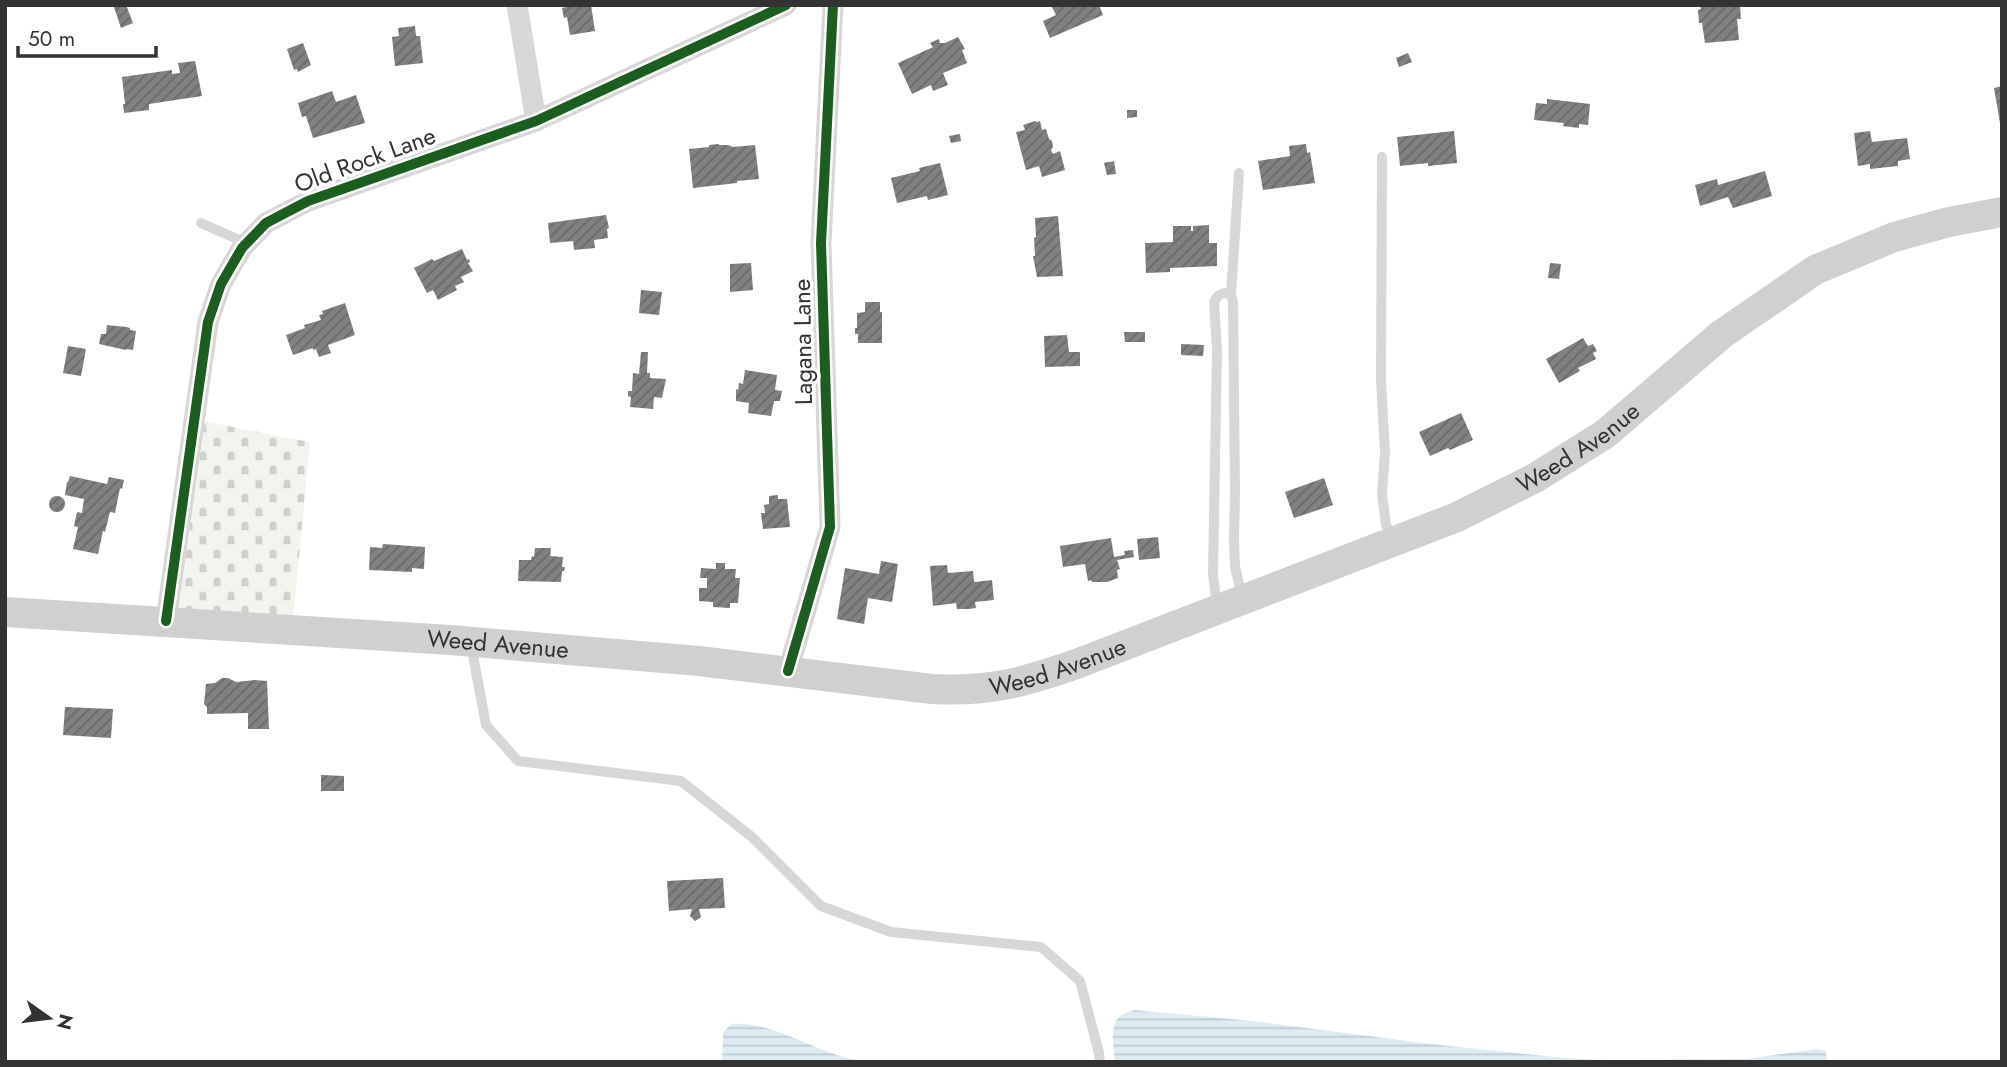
<svg xmlns="http://www.w3.org/2000/svg" width="2007" height="1067" viewBox="0 0 2007 1067" font-family="Jost,sans-serif">
	<style>
		.cemetery { fill: url(#cemetery-stones) }
		.water { fill: url(#water-rules) }
		.building { fill: url(#building-hatch) }
		.lines { fill: none; stroke-linecap: round; stroke-linejoin: round }
		.lane { stroke: #d7d7d7; stroke-width: 10 }
		.street { stroke: #d7d7d7; stroke-width: 21 }
		.secondary { stroke: #d0d0d0; stroke-width: 30 }
		.cycleway-casing { stroke: #fff; stroke-width: 15 }
		.cycleway { stroke: #1b5e20; stroke-width: 10 }
		.labels { text-anchor: middle; stroke-width: 7; stroke-linejoin: round; paint-order: stroke }
		.street-label { font-size: 24px; fill: #333; stroke: #fff }
	</style>
	<defs>
		<pattern id="cemetery-stones" width="16" height="16" patternUnits="userSpaceOnUse" patternTransform="scale(1.75)"><rect width="16" height="16" fill="#f1f5ed"/><path d="M2 7V4a2 2 0 0 1 4 0v3zM10 15v-3a2 2 0 0 1 4 0v3z" fill="#cfd2cc"/></pattern>
		<pattern id="water-rules" width="6" height="5" patternUnits="userSpaceOnUse" patternTransform="scale(1.75)"><rect width="6" height="5" fill="#ddebf3"/><path d="M0 2.5h6" fill="none" stroke="#becad1"/></pattern>
		<pattern id="building-hatch" width="6" height="6" patternUnits="userSpaceOnUse" patternTransform="scale(1.75)"><rect width="6" height="6" fill="#818181"/><path d="M-1 1l2-2M0 6l6-6M5 7l2-2" fill="none" stroke="#6a6a6a"/></pattern>
	</defs>
	<rect width="100%" height="100%" fill="#fff"/>
	<polygon class="cemetery" points="203,421 310,442 292,631 177,622"/>
	<g class="water">
		<path d="M 1134,1010 L 1252,1021 L 1431,1044 L 1564,1058 L 1603,1060 L 1745,1059 L 1818,1049 L 1826,1051 L 1827,1062 L 1115,1062 C 1114,1050 1109,1026 1119,1017 C 1122,1014 1130,1012 1134,1010 Z"/>
		<path d="M 731,1024 C 769,1022 801,1043 837,1055 C 847,1059 859,1060 870,1062 L 722,1062 L 723,1033 Z"/>
	</g>
	<g class="building">
		<polygon points="120,5 126,5 133,23 121,28 114,7"/>
		<polygon points="565,5 591,5 595,31 570,35 567,17 564,18 562,8 566,7"/>
		<polygon points="1056,5 1099,5 1103,15 1050,38 1043,21 1056,15 1052,7"/>
		<polygon points="1700,5 1740,5 1741,19 1737,19 1739,40 1705,43 1702,23 1699,23 1698,10 1701,9"/>
		<polygon points="415,26 416,36 420,36 423,63 395,66 392,37 399,36 398,28"/>
		<polygon points="958,37 965,49 962,50 967,63 943,73 948,85 933,91 931,85 912,94 898,63 929,49 933,47 930,43 939,39 940,43 945,43"/>
		<polygon points="303,43 311,65 298,72 297,69 294,70 287,49"/>
		<polygon points="1408,53 1412,62 1399,67 1396,58"/>
		<polygon points="195,61 202,96 149,104 149,110 124,113 123,104 125,104 122,77 172,70 172,74 180,73 178,63"/>
		<polygon points="2002,86 2002,123 2000,123 1994,88"/>
		<polygon points="332,91 336,102 356,95 365,123 313,138 306,116 302,117 298,103"/>
		<polygon points="1547,99 1590,104 1588,125 1579,124 1579,128 1563,126 1564,123 1534,120 1536,103 1547,104"/>
		<polygon points="1127,110 1137,110 1137,117 1127,118"/>
		<polygon points="1035,121 1036,122 1040,121 1042,130 1046,129 1049,139 1052,141 1053,147 1051,150 1053,154 1060,151 1065,170 1042,177 1039,166 1026,170 1016,132 1025,130 1023,125"/>
		<polygon points="1454,131 1457,163 1428,166 1428,163 1400,166 1397,137"/>
		<polygon points="1870,131 1872,142 1907,138 1910,159 1898,161 1898,166 1870,169 1870,164 1858,166 1854,133"/>
		<polygon points="960,134 961,141 951,143 949,136"/>
		<polygon points="719,144 719,145 728,145 733,147 755,145 759,179 737,181 737,183 693,188 689,149 709,147 709,145"/>
		<polygon points="1306,144 1307,153 1310,152 1315,183 1263,190 1258,161 1290,156 1289,146"/>
		<polygon points="1114,161 1116,174 1107,175 1104,163"/>
		<polygon points="940,163 948,195 928,200 927,196 897,203 891,178 920,171 919,168"/>
		<polygon points="1765,171 1772,196 1733,208 1728,197 1700,206 1695,185 1717,179 1718,185"/>
		<polygon points="606,215 609,228 607,229 608,238 594,240 595,248 574,250 573,241 550,243 548,223"/>
		<polygon points="1058,216 1063,276 1037,277 1033,256 1035,256 1034,238 1036,237 1035,218"/>
		<polygon points="1209,225 1209,243 1217,243 1217,266 1170,268 1170,272 1146,273 1145,243 1173,242 1173,226 1191,226 1191,231 1193,231 1193,226"/>
		<polygon points="462,249 467,260 469,259 470,262 468,263 473,271 461,277 464,282 455,286 457,290 438,300 433,290 427,293 414,268 432,259 434,261"/>
		<polygon points="751,263 753,290 730,292 730,264"/>
		<polygon points="1550,263 1561,264 1559,279 1548,278"/>
		<polygon points="641,290 662,292 659,315 639,313"/>
		<polygon points="865,302 880,302 880,312 882,312 882,343 858,343 858,334 855,334 855,328 857,328 857,313 865,312"/>
		<polygon points="345,303 355,335 328,345 331,353 319,357 316,349 313,350 313,348 293,355 286,335 305,328 304,325 321,320 319,315 323,314 322,311"/>
		<polygon points="107,325 126,327 130,328 130,330 136,331 133,350 126,349 126,350 99,344 101,334 106,334"/>
		<polygon points="1124,332 1145,332 1145,342 1125,342"/>
		<polygon points="1067,335 1069,352 1080,352 1080,366 1045,367 1044,336"/>
		<polygon points="1583,338 1588,346 1593,344 1597,351 1593,353 1596,359 1578,368 1580,371 1559,383 1546,359"/>
		<polygon points="1181,344 1204,345 1203,356 1181,355"/>
		<polygon points="68,346 86,349 81,376 63,373"/>
		<polygon points="641,352 648,352 647,373 650,373 650,378 666,379 662,398 654,397 653,409 630,407 631,397 628,396 628,391 632,391 633,373 639,374"/>
		<polygon points="745,370 777,375 775,390 782,391 780,401 774,401 771,416 748,413 749,403 736,401 736,389 738,390 739,383 743,384"/>
		<polygon points="1461,413 1473,440 1450,450 1448,448 1430,456 1419,432"/>
		<polygon points="70,476 107,484 109,477 124,480 122,489 120,488 115,513 110,512 105,532 103,531 98,554 73,549 78,527 74,526 77,512 82,513 84,499 65,495 67,482 68,482"/>
		<polygon points="1324,478 1333,505 1294,518 1285,492"/>
		<polygon points="778,495 778,499 787,499 790,527 763,529 761,513 765,513 764,505 769,504 769,496"/>
		<circle cx="57" cy="504" r="8"/>
		<polygon points="1158,537 1160,558 1139,560 1137,539"/>
		<polygon points="1111,538 1114,557 1125,555 1124,551 1133,550 1134,557 1117,560 1120,569 1117,570 1118,578 1107,582 1092,582 1091,580 1088,581 1085,564 1063,567 1060,546"/>
		<polygon points="383,544 425,547 424,569 412,568 412,572 369,570 370,547 382,548"/>
		<polygon points="535,548 551,548 550,556 563,557 562,567 565,567 564,571 562,571 561,582 518,581 519,560 531,560 532,556 534,557"/>
		<polygon points="881,561 898,564 892,602 868,598 864,624 837,619 845,568 879,574"/>
		<polygon points="716,563 725,563 725,569 736,569 735,578 740,578 738,603 730,603 730,608 713,607 713,602 699,601 699,588 707,588 707,578 700,578 701,568 716,569"/>
		<polygon points="947,565 948,573 973,571 974,582 992,580 994,600 975,602 976,608 969,609 957,609 956,603 933,606 930,566"/>
		<polygon points="222,678 228,678 236,682 255,680 267,681 269,729 248,729 248,713 207,714 207,707 204,704 206,684 215,683"/>
		<polygon points="65,707 113,709 111,738 63,735"/>
		<polygon points="321,775 344,776 344,791 321,791"/>
		<polygon points="723,878 725,908 699,909 701,917 695,921 690,916 692,909 669,911 667,881"/>
	</g>
	<g class="lines">
		<g class="lane">
			<polyline points="1382,157 1381,381 1385,452 1382,494 1386,525 1393,541"/>
			<polyline points="201,223 246,243"/>
			<polyline points="1231,294 1239,173"/>
			<path d="M 1217,608 L 1213,573 L 1217,351 L 1214,302 C 1218,294 1222,292 1231,294 L 1233,302 L 1235,493 L 1234,541 L 1235,567 L 1242,596"/>
			<polyline points="471,645 486,725 518,761 681,781 752,837 821,906 891,932 1041,947 1080,981 1099,1053 1100,1062"/>
		</g>
		<g class="street">
			<polyline points="517,5 536,121"/>
			<polyline points="166,621 208,322 221,284 242,248 266,223 308,201 536,121 786,5"/>
			<polyline points="788,671 830,527 821,243 833,5"/>
		</g>
		<path class="secondary" id="s1" d="M 5,612 L 450,640 L 699,661 L 932,689 C 991,692 1025,682 1079,663 L 1457,517 L 1535,478 L 1605,434 L 1722,334 L 1815,270 L 1894,237 L 1949,222 L 2002,212"/>
		<defs>
			<g id="cycleway">
				<polyline points="166,621 208,322 221,284 242,248 266,223 308,201 536,121 786,5"/>
				<polyline points="788,671 830,527 821,243 833,5"/>
			</g>
		</defs>
		<use href="#cycleway" class="cycleway-casing"/>
		<use href="#cycleway" class="cycleway"/>
	</g>
	<g class="labels">
		<g class="street-label">
			<text transform="translate(365 160) rotate(-20)" y="8">Old Rock Lane</text>
			<text transform="translate(803 342) rotate(-91)" y="8">Lagana Lane</text>
			<text dy="8" stroke="none"><textPath href="#s1" startOffset="1626">Weed Avenue</textPath></text>
			<text dy="8" stroke="none"><textPath href="#s1" startOffset="494">Weed Avenue</textPath></text>
			<text dy="8" stroke="none"><textPath href="#s1" startOffset="1059">Weed Avenue</textPath></text>
		</g>
	</g>
	<rect width="2007" height="1067" fill="none" stroke="#333333" stroke-width="14"/>
	<g transform="translate(49 1018) rotate(104)" stroke="#ffffff" stroke-width="5" paint-order="stroke">
	<path d="M0-5L12 26L0 18L-12 26Z" fill="#333333"/>
	<text y="-10" font-size="19" font-weight="bold" text-anchor="middle" fill="#333333">N</text>
	</g>
	<path d="M18 46v10h138v-10" fill="none" stroke="#333333" stroke-width="3.5"/>
	<text x="28" y="46" font-size="21" fill="#333333" stroke="#ffffff" stroke-width="5" paint-order="stroke">50 m</text>
</svg>
